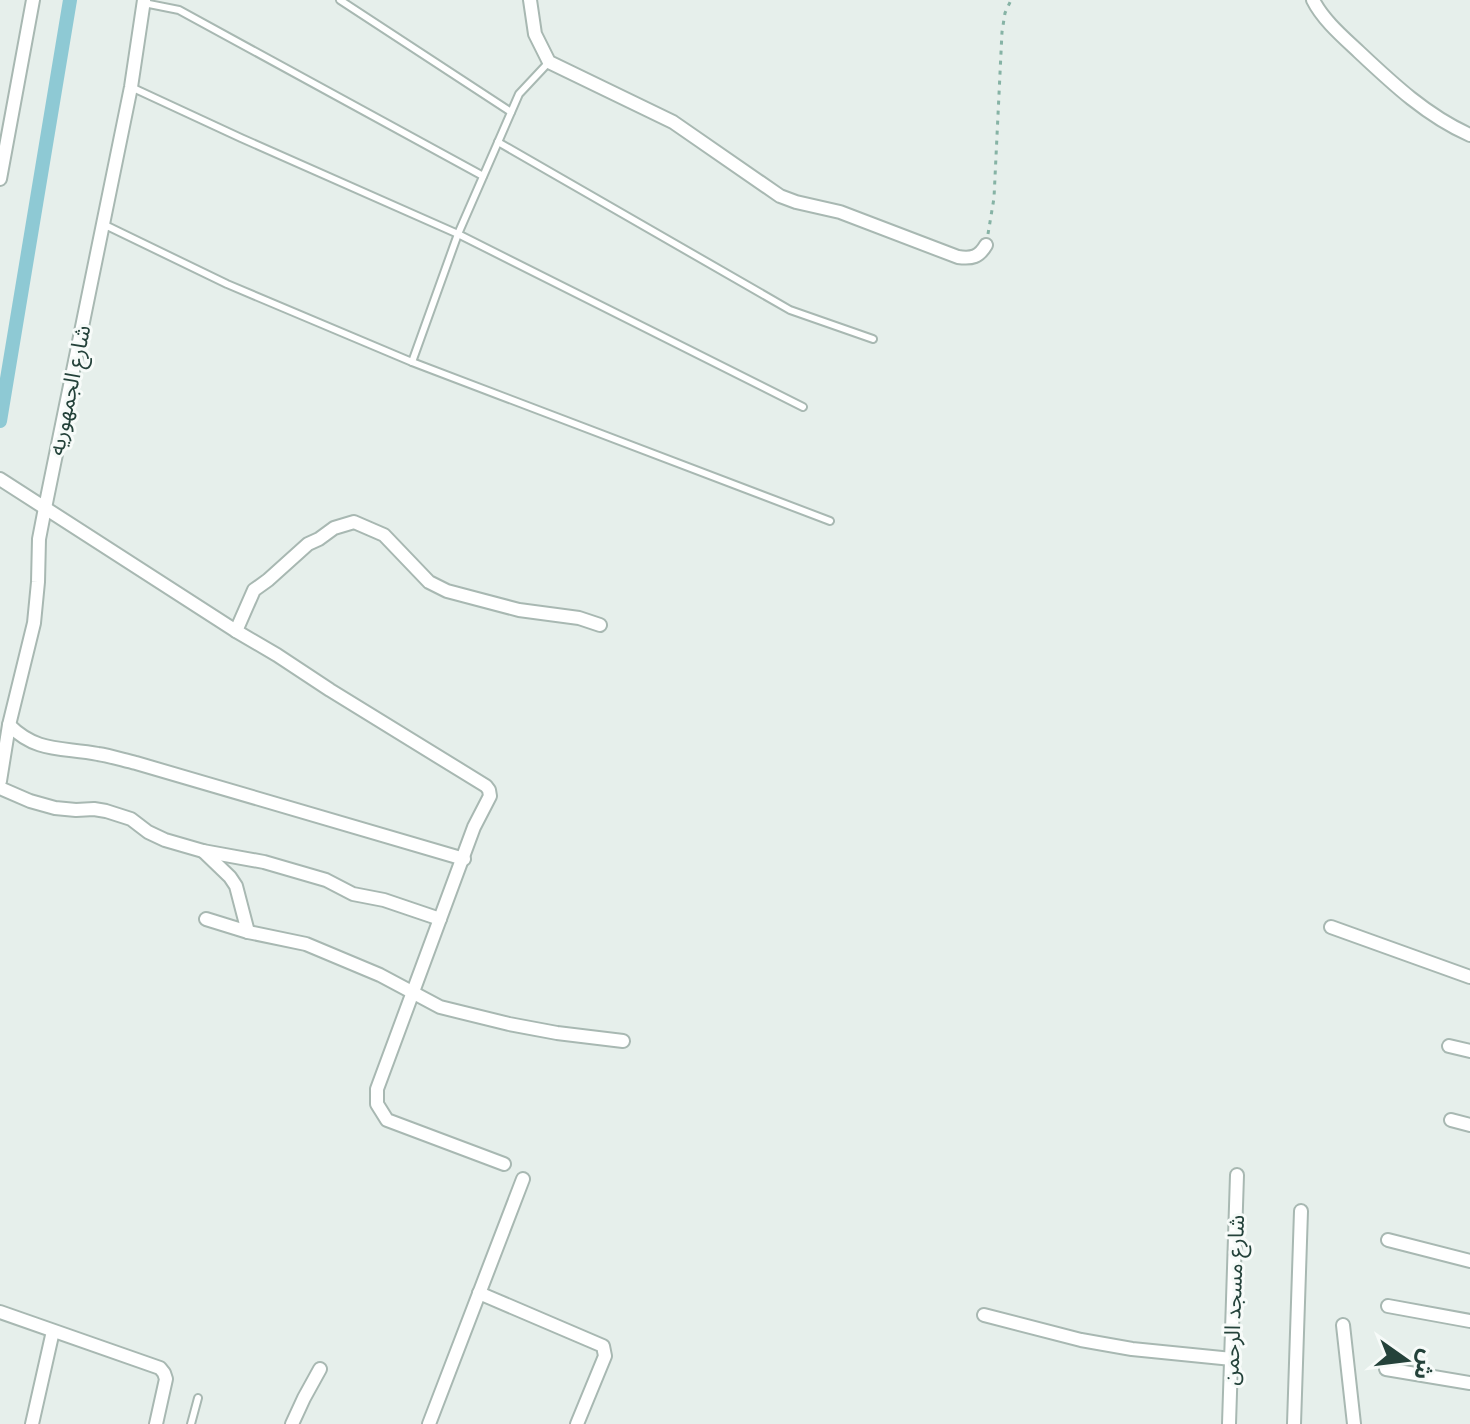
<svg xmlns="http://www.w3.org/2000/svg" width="1470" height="1424" viewBox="0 0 1470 1424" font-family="Montserrat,'Noto Sans Arabic',sans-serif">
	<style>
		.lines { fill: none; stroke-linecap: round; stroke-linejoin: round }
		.canal { stroke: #8ec9d4; stroke-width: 14 }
		.service-casing { stroke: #a8b8b2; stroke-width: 10 }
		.minor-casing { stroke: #a8b8b2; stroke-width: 16 }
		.path { stroke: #86b3a5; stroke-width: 3; stroke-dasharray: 4 6; stroke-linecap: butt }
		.service { stroke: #fff; stroke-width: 6 }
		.minor { stroke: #fff; stroke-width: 12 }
		.labels { text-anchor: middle; stroke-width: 6; stroke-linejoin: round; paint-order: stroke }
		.street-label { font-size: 22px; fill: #24423a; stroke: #f7fbf9 }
	</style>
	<rect width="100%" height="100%" fill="#e6efeb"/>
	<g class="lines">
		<polyline class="canal" points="0,421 70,0"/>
		<defs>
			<g id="service">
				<polyline points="340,0 511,112"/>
				<polyline points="144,3 179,10 483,176"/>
				<polyline points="131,87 241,138 458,234 803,407"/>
				<polyline points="498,142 790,310 873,339"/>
				<polyline points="103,224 227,284 412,362 830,521"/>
				<polyline points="412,362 458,234 519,94 549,62"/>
				<polyline points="191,1424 198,1398"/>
			</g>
			<g id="minor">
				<path d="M 530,0 L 535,34 L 549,62 L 673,122 L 780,196 L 796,202 L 840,212 L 958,257 C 972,259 979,257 986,245"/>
				<path d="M 1313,0 C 1323,20 1343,37 1359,52 C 1393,84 1427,116 1470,135"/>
				<polyline points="0,179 33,0"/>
				<polyline points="0,479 236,631 277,655 330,690 486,786 489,790 490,796 474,827 377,1089 377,1104 387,1120 504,1164"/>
				<polyline points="236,631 254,590 268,580 308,544 319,539 334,528 354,522 384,535 429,582 447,591 519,610 579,618 600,625"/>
				<path d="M 9,725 C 37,753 62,747 98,754 C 111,756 123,760 136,763 L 464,859"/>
				<polyline points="0,781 9,725 34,623 38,582 39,539 45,508 131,87 144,0"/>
				<polyline points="0,788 30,801 55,808 76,810 94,809 106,811 131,819 148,832 165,840 203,851 264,862 326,880 353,894 384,900 440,919"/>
				<polyline points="203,851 230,877 236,886 248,932"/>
				<polyline points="206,919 248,932 306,944 380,975 440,1007 509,1024 557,1033 623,1041"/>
				<polyline points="1331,927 1470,977"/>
				<polyline points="1449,1046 1470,1051"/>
				<polyline points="1451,1120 1470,1125"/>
				<polyline points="1388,1240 1470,1261"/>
				<polyline points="479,1293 603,1346 605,1356 577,1424"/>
				<polyline points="1388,1306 1470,1321"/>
				<polyline points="0,1312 160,1368 164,1373 166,1379 156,1424"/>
				<polyline points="984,1315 1081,1340 1132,1349 1232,1359"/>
				<polyline points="1343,1325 1354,1424"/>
				<polyline points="1386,1369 1470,1383"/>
				<polyline points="32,1424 53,1331"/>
				<polyline points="292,1424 304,1398 320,1369"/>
				<polyline points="429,1424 523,1179"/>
				<polyline points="1229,1424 1237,1175"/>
				<polyline points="1294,1424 1301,1211"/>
			</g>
		</defs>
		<use href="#service" class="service-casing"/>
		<use href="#minor" class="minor-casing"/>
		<polyline class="path" points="988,234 994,198 1002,32 1005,13 1011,0"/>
		<use href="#service" class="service"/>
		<use href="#minor" class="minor"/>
	</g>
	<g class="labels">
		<g class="street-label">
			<text transform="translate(69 390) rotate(-78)" y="8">شارع الجمهوريه</text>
			<text transform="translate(1233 1300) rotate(-88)" y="8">شارع مسجد الرحمن</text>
		</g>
	</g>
	<g transform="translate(1406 1360) rotate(104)" stroke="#f7fbf9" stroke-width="6" paint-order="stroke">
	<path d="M0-6L14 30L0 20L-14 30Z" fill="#24423a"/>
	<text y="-12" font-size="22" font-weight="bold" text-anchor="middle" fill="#24423a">ش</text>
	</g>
</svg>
